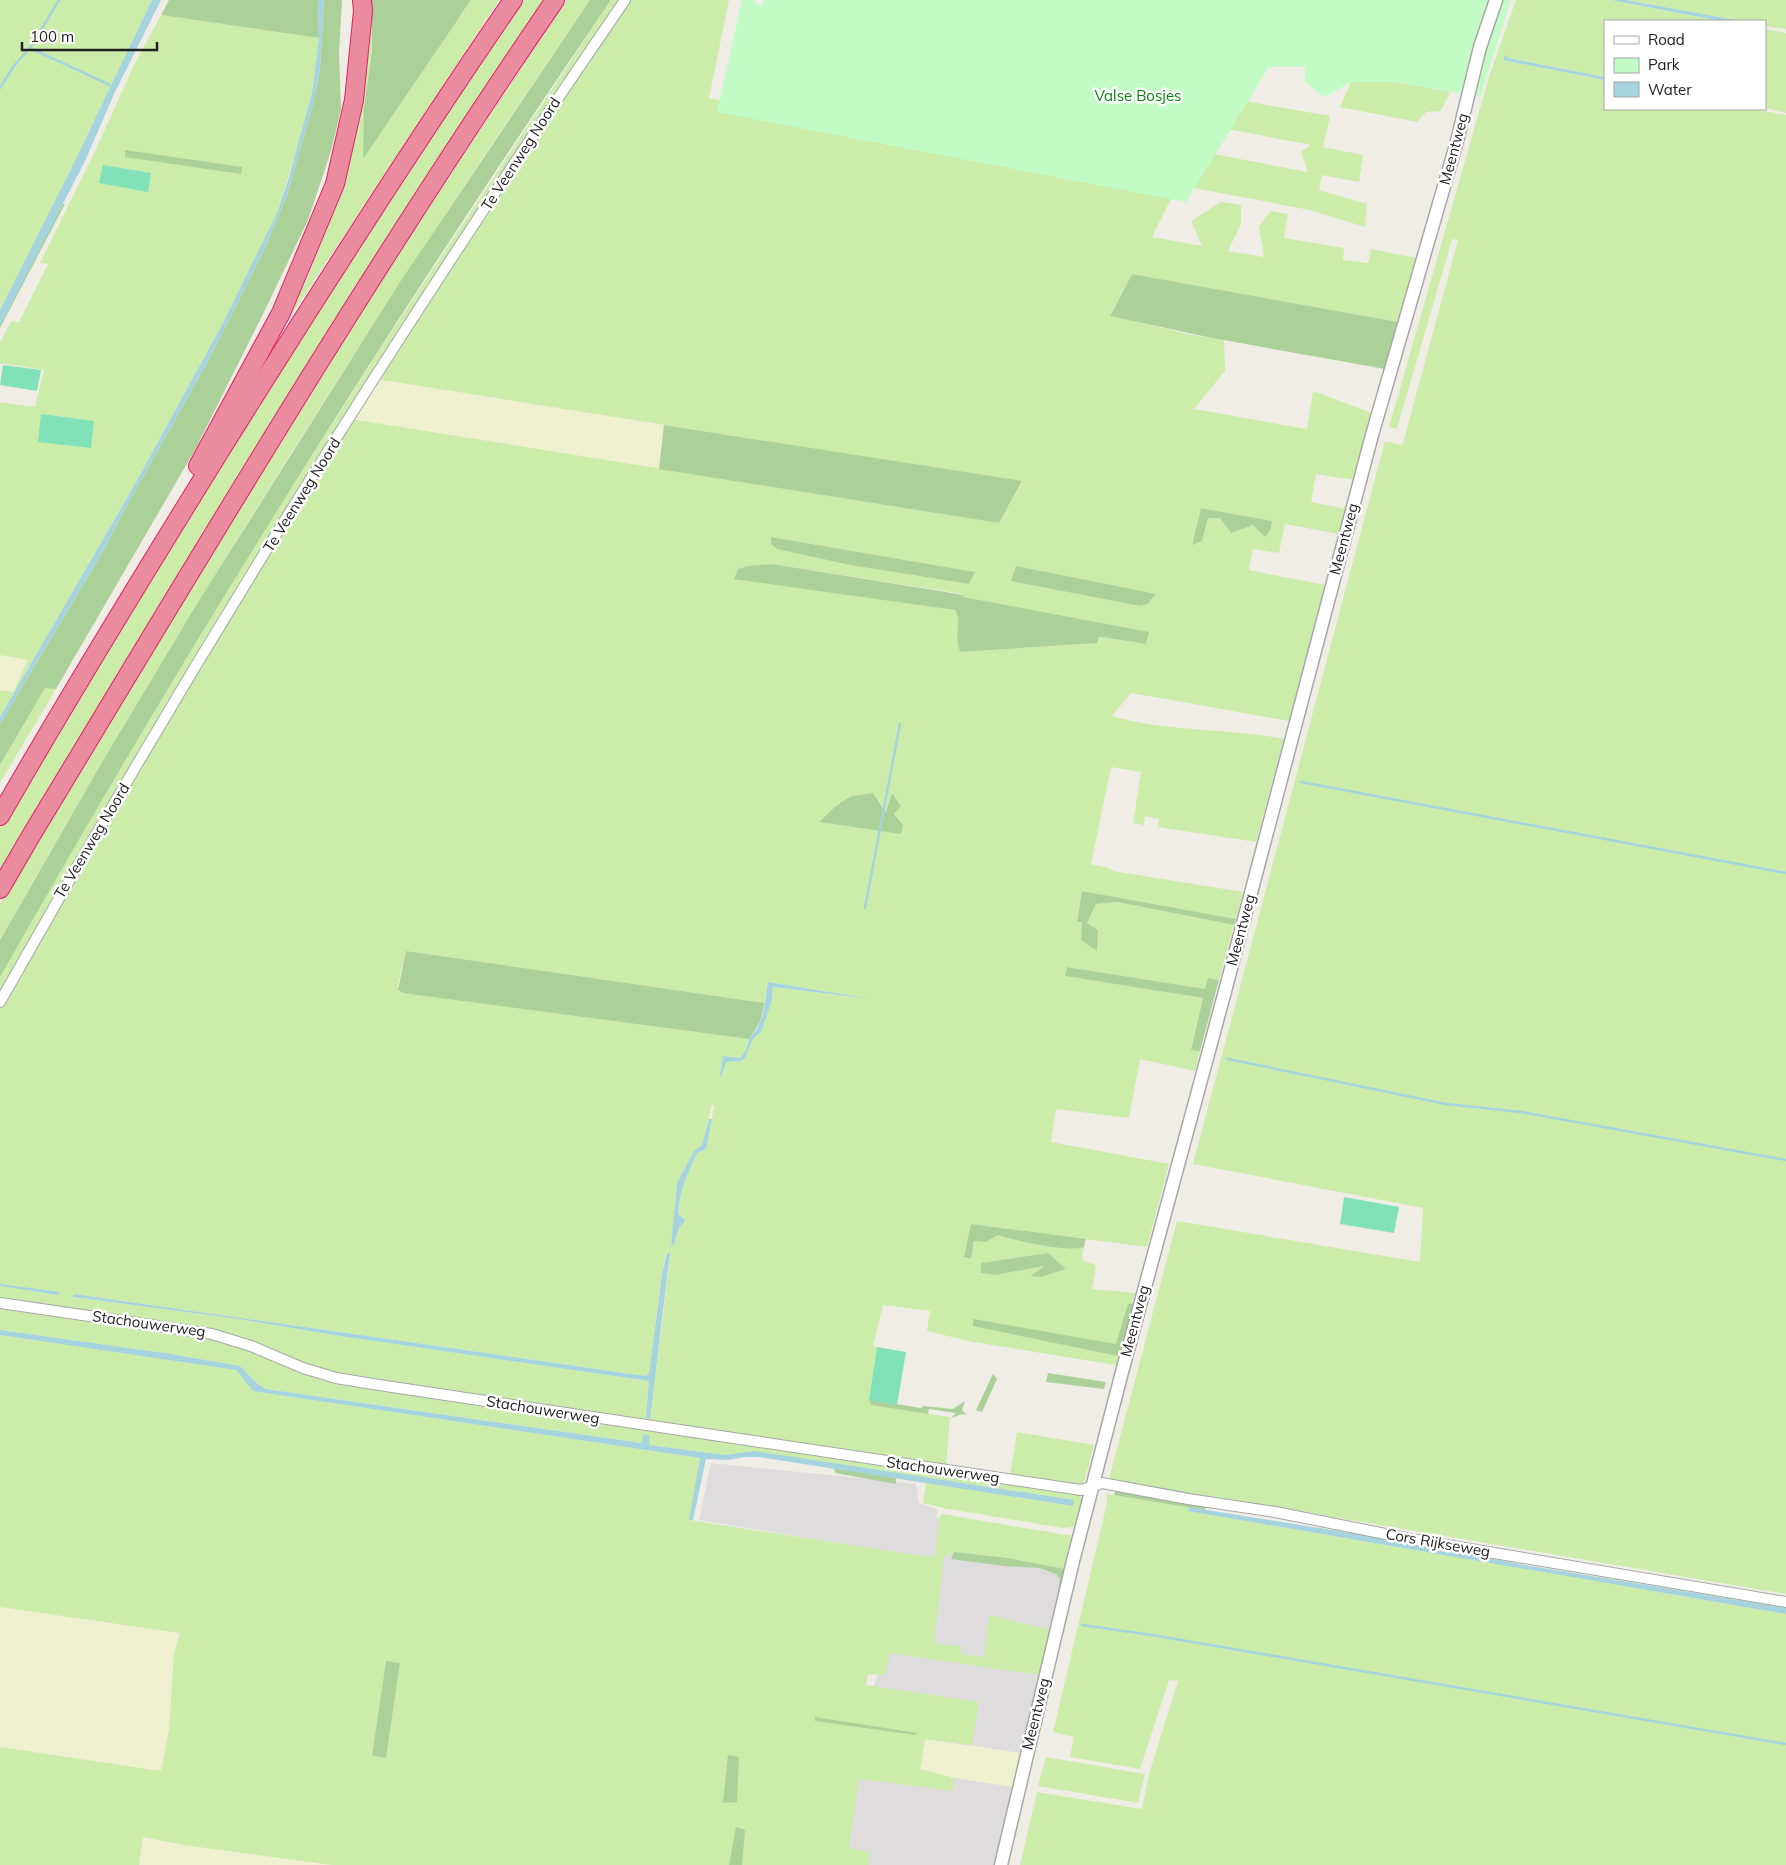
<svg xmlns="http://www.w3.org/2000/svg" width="1786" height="1865" viewBox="0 0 1786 1865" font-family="Mulish,sans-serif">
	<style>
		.residential { fill: #dedcdc }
		.farmland { fill: #eef0d0 }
		.grass { fill: #ccecaa; fill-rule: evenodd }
		.forest { fill: #abd199 }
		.park { fill: #c2fbc5 }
		.pitch { fill: #81e2ba }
		.water { fill: #a5d4df }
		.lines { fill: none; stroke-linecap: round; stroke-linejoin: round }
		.stream { stroke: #a5d4df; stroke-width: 2.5 }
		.minor-casing { stroke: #a7a7a7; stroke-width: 12 }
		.tertiary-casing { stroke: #a7a7a7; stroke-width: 15 }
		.motorway-casing { stroke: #e12068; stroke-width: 20 }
		.minor { stroke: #fff; stroke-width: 10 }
		.tertiary { stroke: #fff; stroke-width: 12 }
		.motorway { stroke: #ea8ba0; stroke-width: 18 }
		.labels { text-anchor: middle; stroke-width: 5; stroke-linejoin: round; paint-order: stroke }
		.park-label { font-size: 15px; fill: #08830f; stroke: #fff }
		.street-label { font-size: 15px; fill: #202020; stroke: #fff }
	</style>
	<rect width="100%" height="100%" fill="#f0ede6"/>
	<polygon class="residential" points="711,1463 916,1484 919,1503 937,1509 937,1518 1081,1546 1002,1865 814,1865 917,1556 699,1520"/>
	<g class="farmland">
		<polygon points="376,379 664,425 659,469 351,419"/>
		<polygon points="0,655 28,660 13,692 0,690"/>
		<polygon points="0,1607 180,1633 174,1652 169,1730 161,1771 0,1747"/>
		<polygon points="925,1739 1021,1753 1013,1787 954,1778 920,1769"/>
		<polygon points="143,1837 184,1845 332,1865 139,1865"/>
	</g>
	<g class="grass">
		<polygon points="0,0 152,0 72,167 0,310"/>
		<polygon points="367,0 372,0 372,51 462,15 471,0 499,0 281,331 308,277 339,192"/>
		<polygon points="520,0 551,0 288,398 113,682 0,876 0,827 72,703 227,448"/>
		<path d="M 567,0 L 590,0 C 434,227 284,458 143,694 C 95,776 46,857 0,940 L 0,904 L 173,610 L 404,244 Z"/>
		<polygon points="611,0 622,0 384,360 0,998 0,977 47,892 176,676 259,539 384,343"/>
		<path d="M 627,0 L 729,0 L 709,98 L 794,117 L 885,130 L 1032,159 L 1042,168 L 1174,193 L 1152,237 L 1202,246 L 1191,221 L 1221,202 L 1241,205 L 1241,224 L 1228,251 L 1264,257 L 1259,227 L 1270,211 L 1288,214 L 1284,238 L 1344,248 L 1343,260 L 1368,263 L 1371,249 L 1416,258 L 1398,322 L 1132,274 L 1110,315 L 1187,334 L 1224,340 L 1225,371 L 1194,409 L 1307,429 L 1313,391 L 1372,413 L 1354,480 L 1316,474 L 1311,502 L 1346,509 L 1339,534 L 1285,524 L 1279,553 L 1253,549 L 1249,570 L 1325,585 L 1289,721 L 1131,693 L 1112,716 C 1167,732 1228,728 1284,739 L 1256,842 L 1158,827 L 1159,819 L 1145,816 L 1144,825 L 1133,823 L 1141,772 L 1111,767 L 1091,864 L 1108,868 L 1113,871 L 1243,892 L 1236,919 L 1082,891 L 1077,921 L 1082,922 L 1081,940 L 1096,950 L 1098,930 L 1087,923 L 1096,904 L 1118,902 L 1234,925 L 1219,980 L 1208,978 L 1205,989 L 1067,967 L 1065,976 L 1203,998 L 1191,1049 L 1200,1051 L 1195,1071 L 1140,1059 L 1129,1118 L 1056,1109 L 1051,1142 L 1169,1164 L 1147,1247 L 971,1224 L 965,1258 L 971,1259 L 974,1241 L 986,1242 L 998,1235 C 1016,1241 1067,1253 1084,1247 L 1082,1256 L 1084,1261 L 1094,1264 L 1096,1267 L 1092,1289 L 1135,1293 L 1116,1365 L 973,1342 L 927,1331 L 930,1311 L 883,1305 L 873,1346 L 877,1347 L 869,1401 L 871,1405 L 950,1417 L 946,1467 L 350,1376 C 297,1365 248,1339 196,1327 L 0,1299 L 0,1286 L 58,1295 L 59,1293 L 0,1284 L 0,1006 L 61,898 L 190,682 L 351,419 L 999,523 L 1022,482 L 376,379 L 571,82 ZM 1201,508 L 1272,521 L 1271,529 L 1265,537 L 1253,525 L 1231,533 L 1220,518 L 1208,518 L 1202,540 L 1192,544 ZM 771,537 L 975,572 L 969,584 L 850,565 L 778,549 L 771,544 ZM 772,564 L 963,594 L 963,597 L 1149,633 L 1146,644 L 1102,637 L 1099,637 L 1097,643 L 961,652 C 952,641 963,623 956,610 L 734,578 L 738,569 L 748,566 ZM 1016,566 L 1156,595 L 1148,604 L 1140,606 L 1012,581 ZM 873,793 L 887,812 L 892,793 L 901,806 L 894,814 L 903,825 L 901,834 L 820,822 L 836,806 L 851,796 ZM 406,951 L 764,1003 L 768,982 L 868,999 L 773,987 L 767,1015 L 761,1032 L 753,1039 L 745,1058 L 741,1061 L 725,1062 L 723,1076 L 720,1076 L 723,1056 L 740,1058 L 746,1050 L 749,1039 L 399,992 L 398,985 ZM 712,1105 L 714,1106 L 706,1149 L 697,1153 C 688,1173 679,1191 678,1214 L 685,1220 L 684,1223 L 679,1227 L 674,1245 L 671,1245 L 677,1183 L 694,1151 L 702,1145 ZM 666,1253 L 670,1254 L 663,1318 L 649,1419 L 646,1418 L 649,1381 L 340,1336 L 239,1319 L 73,1297 L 74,1294 L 645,1376 L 649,1374 L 662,1274 ZM 1048,1253 L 1066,1269 L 1041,1277 L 1032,1276 L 1045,1266 L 995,1275 L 981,1273 L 982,1263 Z"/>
		<polygon points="1516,0 1611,0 1721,21 1605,21 1605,77 1508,58 1505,56 1507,61 1605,80 1605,109 1753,109 1786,115 1786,1594 1109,1479 1177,1221 1420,1262 1423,1208 1193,1164 1385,441 1401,445 1403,443 1458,240 1452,239 1397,429 1389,427 1489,77"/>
		<polygon points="1626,0 1786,0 1786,29 1765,26 1765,21 1741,21"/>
		<polygon points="161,15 319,38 312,93 301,135 277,213 257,256 223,323 135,484 0,717 0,690 13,692 28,660 0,655 0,402 35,407 44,370 0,363 0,343 11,321 19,322 48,264 40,263 96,149 133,67"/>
		<polygon points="1765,29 1786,33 1786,113 1765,108"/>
		<polygon points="1351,82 1397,82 1450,92 1441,111 1426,112 1417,122 1340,107"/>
		<polygon points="1228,98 1330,116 1323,147 1363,155 1359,182 1322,175 1319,190 1367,204 1365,227 1310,210 1178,185 1198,151 1308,172 1301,152 1311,145 1212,126"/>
		<polygon points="45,687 56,689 0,783 0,765"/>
		<path d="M 0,1306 L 206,1335 L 235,1344 L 305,1372 L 1064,1492 L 1080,1496 L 1084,1502 L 1077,1526 L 1063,1528 L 943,1508 L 923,1503 L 926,1483 L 1072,1506 L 1073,1500 L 753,1451 L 725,1455 L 649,1445 L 649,1435 L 644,1435 L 642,1443 L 266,1389 C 253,1383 250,1375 240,1366 L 171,1354 L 0,1330 Z"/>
		<path d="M 0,1335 L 236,1370 L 253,1391 L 700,1458 L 690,1520 L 929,1557 L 935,1556 L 939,1517 L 942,1514 L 1073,1536 L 1065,1569 L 1007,1558 L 954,1552 L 944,1557 L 934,1643 L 961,1646 L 961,1654 L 984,1657 L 989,1615 L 1050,1630 L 1039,1675 L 890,1653 L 885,1675 L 868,1674 L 866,1685 L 979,1702 L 972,1745 L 925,1739 L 920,1769 L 954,1778 L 953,1791 L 859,1779 L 849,1848 L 870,1852 L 869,1865 L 332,1865 L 184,1845 L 143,1837 L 139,1865 L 0,1865 L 0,1747 L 161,1771 L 169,1730 L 174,1652 L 180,1633 L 0,1607 ZM 386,1662 L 400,1663 L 386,1758 L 372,1756 Z"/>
		<polygon points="1017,1432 1094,1445 1083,1485 1082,1486 1010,1476"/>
		<polygon points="1107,1494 1189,1507 1189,1511 1786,1614 1786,1865 1020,1865 1037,1792 1142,1809 1149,1774 1178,1681 1169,1680 1140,1769 1070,1757 1074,1737 1053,1732 1107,1503"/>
		<polygon points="1046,1757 1145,1774 1138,1803 1038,1786"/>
	</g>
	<g class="forest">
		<polygon points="169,0 318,0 319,38 161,15"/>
		<polygon points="324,0 342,0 339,53 341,109 331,151 308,220 266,308 196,448 56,689 45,688 0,765 0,724 105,548 122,514 207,363 265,248 287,195 314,101 320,69"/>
		<polygon points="372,0 471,0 363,159 364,108 372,51"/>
		<path d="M 590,0 L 611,0 C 394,317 189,643 0,977 L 0,940 L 101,764 L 195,607 L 400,282 Z"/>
		<polygon points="125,150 242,167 241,174 125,157"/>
		<polygon points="62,204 65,204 0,328 0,325"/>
		<polygon points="1132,274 1398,322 1385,369 1212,338 1110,316"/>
		<polygon points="664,425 1022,481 999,523 659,469"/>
		<polygon points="1201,508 1272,521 1271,529 1265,537 1253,525 1231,533 1220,518 1208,518 1202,541 1192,545"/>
		<polygon points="771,537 975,572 969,584 850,565 777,549 771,544"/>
		<path d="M 772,564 L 964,595 L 963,597 L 1149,632 L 1146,644 L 1102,637 L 1099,637 L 1097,643 L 961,652 C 952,641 963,623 955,610 L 734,579 L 738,569 L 748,566 Z"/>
		<polygon points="1016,566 1156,594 1148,604 1140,606 1011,581"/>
		<polygon points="873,793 886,812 892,793 901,806 894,814 903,825 901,834 819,822 836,806 851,796"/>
		<polygon points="1082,891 1236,919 1234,925 1118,902 1096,904 1087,923 1098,930 1097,951 1081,940 1082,922 1077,922"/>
		<path d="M 406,951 L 764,1003 C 763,1018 758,1027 749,1039 L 403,993 L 398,990 Z"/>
		<polygon points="1067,967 1205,989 1208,978 1219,980 1200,1051 1191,1050 1203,998 1065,976"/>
		<path d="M 971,1224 L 1086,1239 L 1084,1247 C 1067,1253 1016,1241 998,1235 L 986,1242 L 974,1241 L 971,1259 L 964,1257 Z"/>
		<polygon points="1048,1253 1066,1269 1041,1277 1031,1276 1044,1266 995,1275 981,1273 981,1263"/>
		<polygon points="1134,1303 1118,1356 973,1326 973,1319 1116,1344 1128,1304"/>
		<polygon points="1048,1373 1106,1382 1104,1389 1046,1382"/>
		<polygon points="993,1374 997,1379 982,1412 976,1410"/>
		<polygon points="869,1400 921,1408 923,1406 953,1409 965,1401 962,1410 967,1415 962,1414 951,1418 956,1413 929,1409 928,1414 871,1405"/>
		<polygon points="834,1468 896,1478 896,1484 835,1473"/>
		<polygon points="1119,1480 1208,1496 1205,1510 1114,1495"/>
		<polygon points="954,1552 1007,1558 1065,1569 1056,1616 1054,1614 1060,1579 1056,1574 1040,1568 1005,1566 951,1559"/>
		<polygon points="386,1661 400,1663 386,1758 372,1756"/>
		<polygon points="815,1717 917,1733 915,1735 815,1721"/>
		<polygon points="728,1755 739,1757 737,1802 723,1803"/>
		<polygon points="736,1827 745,1830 742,1865 729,1865"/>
	</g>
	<polygon class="park" points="742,0 753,0 762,7 764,0 1511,0 1480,97 1397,82 1351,82 1324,97 1305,82 1305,67 1269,67 1186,202 717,112"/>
	<g class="pitch">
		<polygon points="103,165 151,173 148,192 99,183"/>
		<polygon points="3,365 41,370 37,391 0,385"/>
		<polygon points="41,414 94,421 91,448 38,442"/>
		<polygon points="1344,1197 1399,1207 1394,1233 1340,1224"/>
		<polygon points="877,1347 906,1352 897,1405 869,1400"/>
	</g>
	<g class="water">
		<polygon points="152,0 161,0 115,92 85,161 0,326 0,310 72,167"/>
		<polygon points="318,0 324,0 320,69 314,101 287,195 265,248 207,363 122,514 105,548 0,724 0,717 135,484 223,323 277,213 289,177 312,93 319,38"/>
		<polygon points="1611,0 1626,0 1741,21 1721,21"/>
		<polygon points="1505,55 1508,58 1605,77 1605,80 1507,61 1504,60"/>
		<polygon points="768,982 871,999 773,987 771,1004 761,1032 753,1039 745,1058 741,1061 726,1062 722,1076 720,1076 723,1056 740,1058 746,1050 749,1039 757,1029 763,1015"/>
		<path d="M 709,1119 L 712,1119 L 706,1149 L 697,1153 C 688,1173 679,1191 678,1214 L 685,1220 L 684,1223 L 679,1227 L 674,1245 L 671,1245 L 677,1183 L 694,1151 L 702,1145 Z"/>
		<polygon points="667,1253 670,1253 650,1419 646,1418 649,1381 340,1336 239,1319 73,1297 74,1294 645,1376 649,1374 662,1274"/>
		<polygon points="0,1284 60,1292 58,1295 0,1286"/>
		<path d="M 0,1330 L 171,1354 L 240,1366 C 250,1375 253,1383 266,1389 L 641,1443 L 644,1434 L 649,1435 L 649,1445 L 725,1455 L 753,1451 L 788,1456 L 1074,1500 L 1073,1506 L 759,1457 L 745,1457 L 727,1460 L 706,1459 L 693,1520 L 689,1520 L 700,1458 L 253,1391 L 236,1370 L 0,1335 Z"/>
		<polygon points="1189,1507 1375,1537 1525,1565 1786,1608 1786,1614 1188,1511"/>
	</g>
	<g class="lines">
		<g class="stream">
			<polyline points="30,48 110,85"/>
			<polyline points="0,88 13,67 30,48 59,0"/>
			<polyline points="1301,782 1786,873"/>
			<polyline points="865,908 900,724"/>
			<polyline points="1228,1059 1446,1104 1521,1112 1786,1160"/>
			<polyline points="1082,1625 1152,1635 1786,1744"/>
		</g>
		<defs>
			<g id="minor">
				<path d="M 0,1002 C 193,659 402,324 625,0"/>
				<polyline points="0,1303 212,1334 251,1346 303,1368 336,1378 379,1385 1081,1490 1102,1483 1188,1499 1275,1512 1411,1539 1786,1602"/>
			</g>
			<polyline id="tertiary" points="1001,1865 1073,1561 1122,1372 1224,995 1372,435 1456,145 1480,47 1496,0"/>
			<g id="motorway">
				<polyline points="198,466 281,313 335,184 354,100 363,11 362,0"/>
				<path d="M 0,816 C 71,692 145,572 220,451 C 315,299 411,148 513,0"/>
				<path d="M 0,889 L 32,834 C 202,553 369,271 555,0"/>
			</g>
		</defs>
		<use href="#minor" class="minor-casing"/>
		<use href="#tertiary" class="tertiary-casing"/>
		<use href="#motorway" class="motorway-casing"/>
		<use href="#minor" class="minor"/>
		<use href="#tertiary" class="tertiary"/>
		<use href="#motorway" class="motorway"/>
	</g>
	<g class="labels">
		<g class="park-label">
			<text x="1138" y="101">Valse Bosjes</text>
		</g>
		<g class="street-label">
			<text transform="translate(1454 149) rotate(-75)" y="5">Meentweg</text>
			<text transform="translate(521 154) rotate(-57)" y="5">Te Veenweg Noord</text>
			<text transform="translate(302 495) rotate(-58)" y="5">Te Veenweg Noord</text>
			<text transform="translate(1344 539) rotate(-75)" y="5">Meentweg</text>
			<text transform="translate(92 841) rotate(-59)" y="5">Te Veenweg Noord</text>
			<text transform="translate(1241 930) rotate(-75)" y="5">Meentweg</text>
			<text transform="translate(1135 1321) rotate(-75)" y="5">Meentweg</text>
			<text transform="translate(149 1324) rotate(8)" y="5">Stachouwerweg</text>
			<text transform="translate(543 1410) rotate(9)" y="5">Stachouwerweg</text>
			<text transform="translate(943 1470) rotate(8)" y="5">Stachouwerweg</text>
			<text transform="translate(1438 1543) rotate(10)" y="5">Cors Rijkseweg</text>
			<text transform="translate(1036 1714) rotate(-76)" y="5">Meentweg</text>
		</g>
	</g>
	<rect x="1604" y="20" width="162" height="90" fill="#ffffff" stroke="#a6a6a6"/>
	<rect x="1614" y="36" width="25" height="8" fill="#ffffff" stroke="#a6a6a6"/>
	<text x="1648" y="45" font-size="15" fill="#202020">Road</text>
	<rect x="1614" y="58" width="25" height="15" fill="#c2fbc5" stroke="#a6a6a6"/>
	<text x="1648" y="70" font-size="15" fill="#202020">Park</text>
	<rect x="1614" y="82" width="25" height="15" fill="#a5d4df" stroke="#a6a6a6"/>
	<text x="1648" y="95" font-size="15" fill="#202020">Water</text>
	<path d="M22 42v8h135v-8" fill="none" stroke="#202020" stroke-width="2.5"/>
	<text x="30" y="42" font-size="15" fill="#202020" stroke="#ffffff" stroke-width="4" paint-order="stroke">100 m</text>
</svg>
